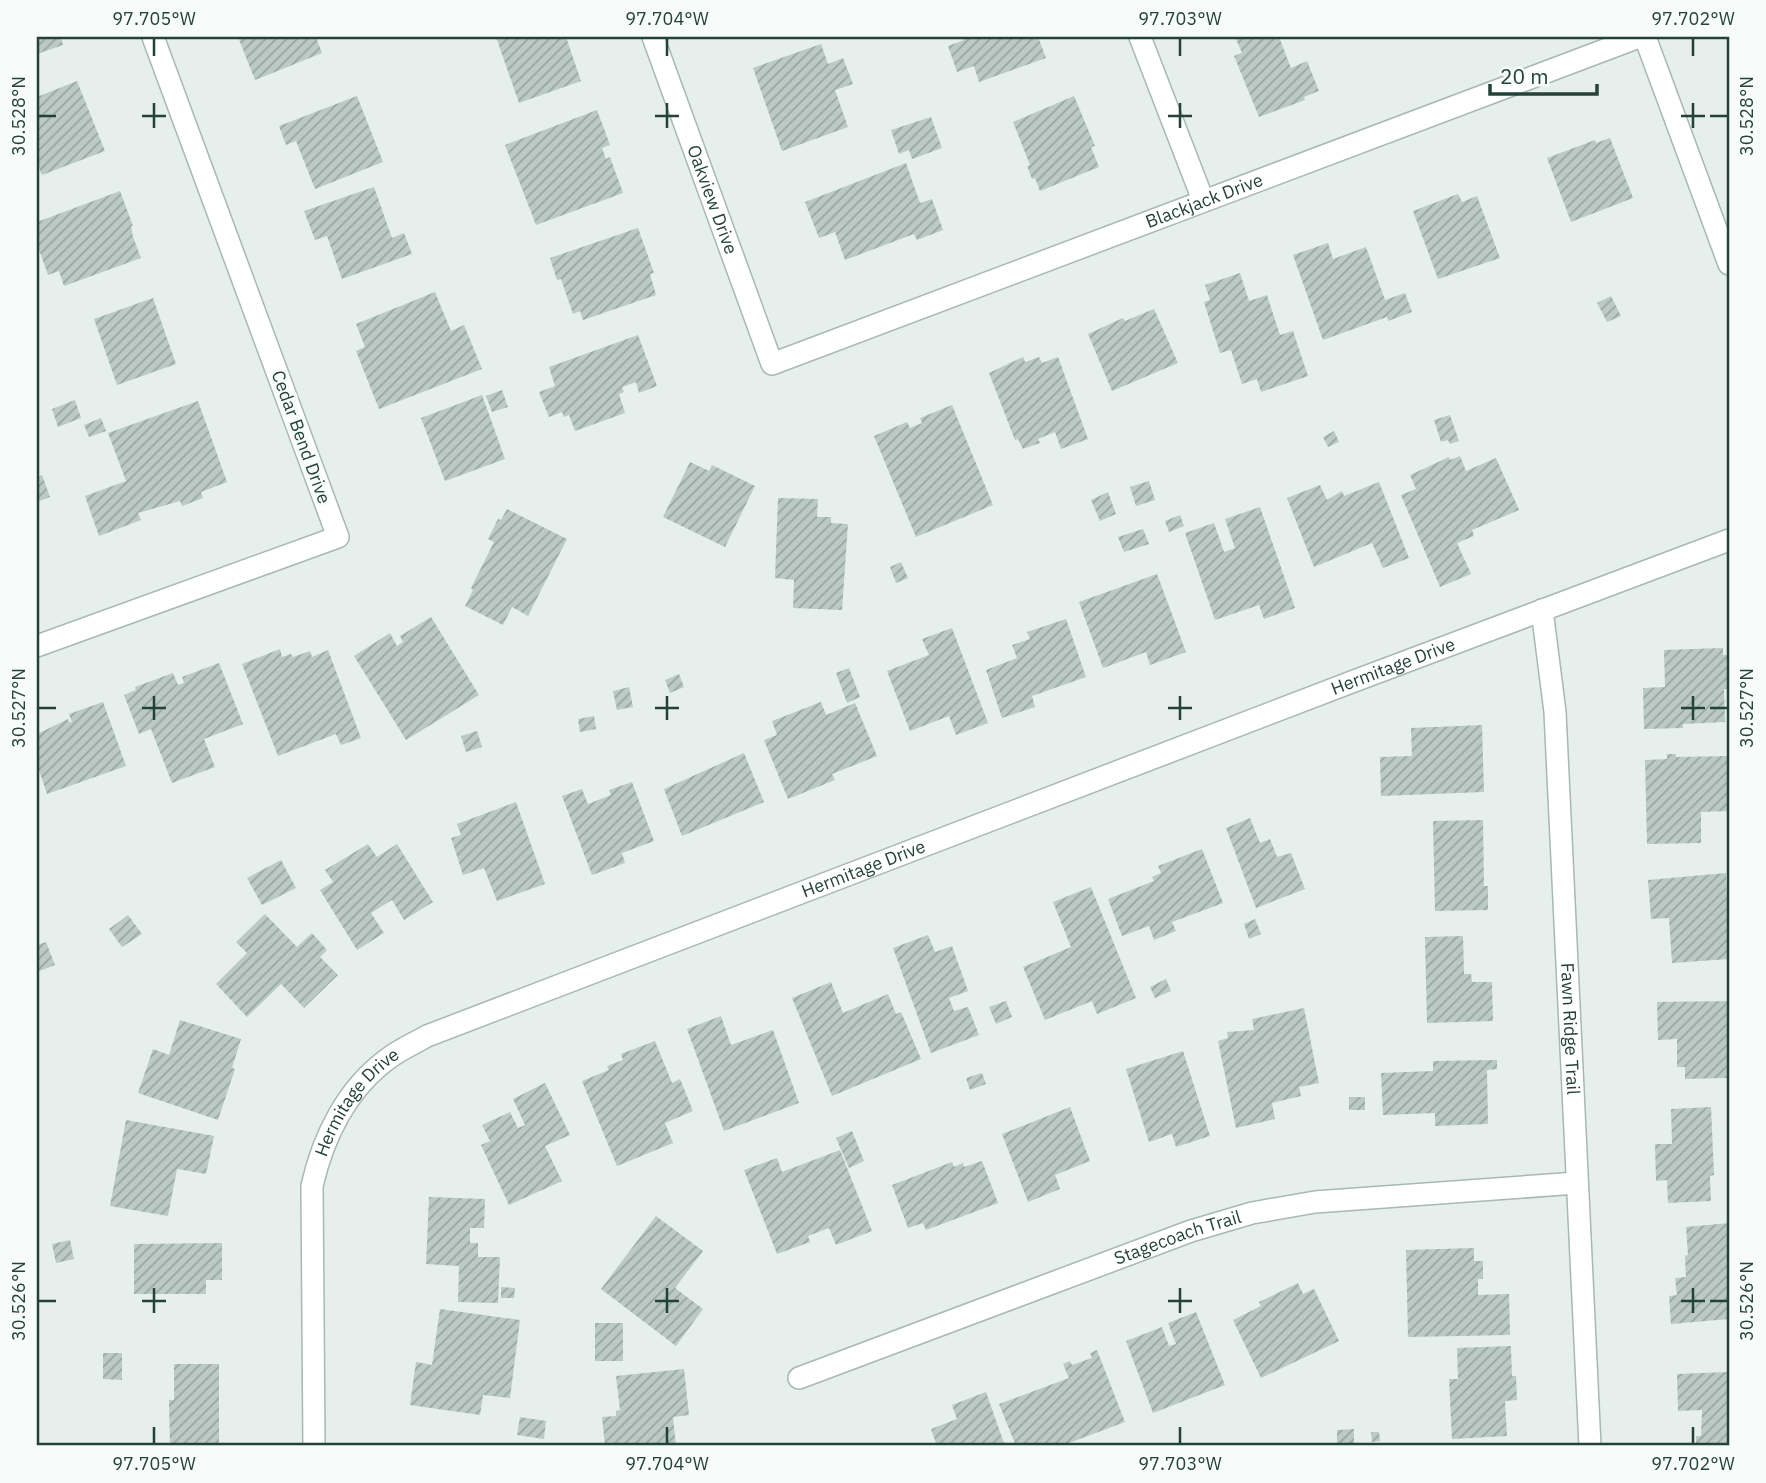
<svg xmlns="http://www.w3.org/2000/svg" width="1766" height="1483" viewBox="0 0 1766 1483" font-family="'IBM Plex Sans',sans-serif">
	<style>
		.building { fill: url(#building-hatch) }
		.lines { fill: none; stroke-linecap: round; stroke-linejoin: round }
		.street-casing { stroke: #a8b8b2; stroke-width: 24 }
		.street { stroke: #fff; stroke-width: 21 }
		.ticks { fill: none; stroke: #24423a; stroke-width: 2.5 }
		.labels { text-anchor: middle; stroke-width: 7; stroke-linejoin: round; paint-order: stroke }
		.street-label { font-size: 18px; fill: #24423a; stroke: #f7fbf9 }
		.neatline { fill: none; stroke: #24423a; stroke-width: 2.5 }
		.ticks-label { font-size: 18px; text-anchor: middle; fill: #24423a }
	</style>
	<defs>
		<pattern id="building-hatch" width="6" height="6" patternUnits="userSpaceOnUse" patternTransform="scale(1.75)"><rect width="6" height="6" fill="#bbcac4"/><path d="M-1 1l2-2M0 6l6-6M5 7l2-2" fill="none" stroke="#98a6a0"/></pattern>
	</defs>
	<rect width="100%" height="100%" fill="#e6efeb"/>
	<g class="building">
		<polygon points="37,37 61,37 63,45 37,54"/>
		<polygon points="238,37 316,37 322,53 255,80"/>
		<polygon points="496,37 566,37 581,81 519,103"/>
		<polygon points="963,37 1038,37 1046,58 979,82 974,66 957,72 948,46 964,40"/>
		<polygon points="1235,37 1279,37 1291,68 1307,61 1319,91 1304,97 1305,100 1259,117 1234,56 1242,53"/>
		<polygon points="821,44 828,64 843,58 853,84 835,90 848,127 782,151 753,68"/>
		<polygon points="77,81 105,151 42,175 37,163 37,97"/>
		<polygon points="357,96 383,162 315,189 296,141 286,145 279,126"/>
		<polygon points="1074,96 1095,146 1091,147 1099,167 1040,191 1035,178 1032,179 1027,166 1030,165 1013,122"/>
		<polygon points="597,110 610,145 602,148 606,159 610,157 623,193 536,225 505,145"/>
		<polygon points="931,117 942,148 912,159 909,150 899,154 891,130"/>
		<polygon points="1610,138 1633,198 1571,222 1547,158 1595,140 1596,143"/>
		<polygon points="906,163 920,203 932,199 943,230 917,240 914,234 845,260 835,232 819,238 805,202"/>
		<polygon points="374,187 392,238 404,233 412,254 342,279 327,236 315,240 304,211"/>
		<polygon points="120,191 133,226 131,226 133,237 141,258 64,286 59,271 48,275 37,244 37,222"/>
		<polygon points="1458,194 1462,202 1477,196 1500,258 1438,279 1413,211"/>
		<polygon points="638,228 654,273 650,274 656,295 583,320 580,311 573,314 561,279 557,280 550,258"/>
		<polygon points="1328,243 1333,259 1366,247 1385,300 1405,293 1412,312 1388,321 1387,317 1323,340 1293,255"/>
		<polygon points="1240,273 1249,301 1267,295 1280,335 1293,331 1308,376 1261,392 1257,379 1242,384 1231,350 1220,353 1204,302 1210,300 1205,285"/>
		<polygon points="435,292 451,331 464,325 482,369 379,409 356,351 365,347 356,324"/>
		<polygon points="1611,296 1621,316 1607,322 1597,303"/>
		<polygon points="153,298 176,364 117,385 94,319"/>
		<polygon points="1154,309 1178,363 1112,391 1088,334 1123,318 1125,321"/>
		<polygon points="638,335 657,386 639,393 636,382 622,387 624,392 619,394 625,413 575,431 569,415 564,417 562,412 549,417 539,392 555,386 549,367"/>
		<polygon points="1023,357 1025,362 1039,357 1042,363 1058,357 1088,439 1061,449 1055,432 1038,439 1040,443 1023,449 1018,439 1015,440 989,373"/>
		<polygon points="502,390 508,407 492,412 486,396"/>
		<polygon points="482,395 505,459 445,481 421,418"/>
		<polygon points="75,400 81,418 58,427 52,409"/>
		<polygon points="198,401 227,482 201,492 203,498 182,506 180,501 138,513 141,520 99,536 85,496 126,481 108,433"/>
		<polygon points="952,405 993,505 916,537 874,436 907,422 910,428 922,423 920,418"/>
		<polygon points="1450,415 1459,441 1450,444 1448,440 1441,442 1434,420"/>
		<polygon points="101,418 106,431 89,437 84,425"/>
		<polygon points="1334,431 1339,442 1328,447 1323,437"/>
		<polygon points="1460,456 1466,471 1496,458 1519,510 1472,530 1474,536 1457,543 1471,574 1440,587 1401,495 1416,489 1410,475 1449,457 1450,460"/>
		<polygon points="690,462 709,471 712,465 755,486 725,547 663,517"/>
		<polygon points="42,475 50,497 37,502 37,477"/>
		<polygon points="1149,481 1155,500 1136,506 1130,487"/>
		<polygon points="1379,482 1409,558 1383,568 1372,543 1314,567 1287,498 1320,485 1327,500 1342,491 1344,496"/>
		<polygon points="1108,492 1116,514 1100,521 1091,500"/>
		<polygon points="778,498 818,499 817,517 831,517 831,523 848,524 842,610 793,608 794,580 775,578"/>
		<polygon points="1260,507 1295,608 1264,619 1259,605 1215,620 1185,533 1214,523 1224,552 1235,548 1225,519"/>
		<polygon points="507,509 567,539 528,616 512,607 503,625 465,606 473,590 471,588 494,542 488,539 498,519 501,520"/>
		<polygon points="1180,515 1184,526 1169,532 1165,521"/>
		<polygon points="1143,529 1149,544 1124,552 1118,537"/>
		<polygon points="901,562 908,578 896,583 890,567"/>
		<polygon points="1157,574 1186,652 1150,665 1146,652 1103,668 1079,602"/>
		<polygon points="431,617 479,695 406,740 354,656 390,633 397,646 403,642 400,636"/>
		<polygon points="1066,619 1086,677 1032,696 1035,707 1002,718 986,670 1017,658 1012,645 1030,639 1027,632"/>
		<polygon points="952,628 988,723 956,735 949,716 910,731 887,671 929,655 922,639"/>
		<polygon points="1723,648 1723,655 1729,655 1729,689 1724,689 1725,722 1683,724 1683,728 1644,729 1643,688 1665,687 1664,650"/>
		<polygon points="280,649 282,657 291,654 293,657 310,651 312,657 328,650 361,738 341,745 336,734 278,756 242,664"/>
		<polygon points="219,663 243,724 204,739 215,767 172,783 151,729 139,734 124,695 136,690 135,687 173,673 178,685 184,683 182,677"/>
		<polygon points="849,668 860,697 847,703 836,673"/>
		<polygon points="679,674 684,687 670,693 665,680"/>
		<polygon points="629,687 633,707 617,710 613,691"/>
		<polygon points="103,702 126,766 47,794 37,764 37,734 68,719 69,722 72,722 69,714"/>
		<polygon points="821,702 826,715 855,703 877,756 832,774 835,780 788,799 764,740 777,735 772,721"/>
		<polygon points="594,716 596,729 580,732 578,719"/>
		<polygon points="1482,725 1484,792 1381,796 1380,757 1412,756 1411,728"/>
		<polygon points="477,731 482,747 466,752 461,736"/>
		<polygon points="744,753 764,802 682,836 664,789"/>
		<polygon points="1667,754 1676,754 1676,757 1728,756 1729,811 1701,812 1701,843 1647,844 1645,760 1667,759"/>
		<polygon points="632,782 654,841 622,853 625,863 592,875 562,796 582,789 588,804 611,795 609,790"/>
		<polygon points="516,802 545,884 497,901 484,868 463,875 451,838 461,835 457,824"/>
		<polygon points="1250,818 1260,843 1270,839 1277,857 1291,853 1305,889 1256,908 1226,828"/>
		<polygon points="1483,820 1484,886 1488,886 1488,910 1435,911 1433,821"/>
		<polygon points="368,844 377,857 397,844 433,902 404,920 392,900 371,913 384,933 357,950 320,890 333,882 325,870"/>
		<polygon points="1202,849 1223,903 1172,922 1176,931 1154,940 1149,926 1122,936 1108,899 1154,881 1152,877 1161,873 1158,866"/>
		<polygon points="281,860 296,888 262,905 247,878"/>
		<polygon points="1726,873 1729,959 1672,963 1669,918 1651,919 1648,880"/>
		<polygon points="1091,887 1136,998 1097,1014 1092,1001 1045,1020 1023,967 1071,947 1053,902"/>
		<polygon points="265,914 297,947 312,933 327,950 320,957 338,975 304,1008 281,984 247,1017 216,984 247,953 236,942"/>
		<polygon points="128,915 142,934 122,947 109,929"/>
		<polygon points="1255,919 1261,934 1249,939 1244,924"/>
		<polygon points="928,935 935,952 952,946 968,991 949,998 954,1011 968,1007 979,1035 931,1053 893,948"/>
		<polygon points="1463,936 1464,974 1471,974 1472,982 1492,982 1493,1021 1427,1023 1425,937"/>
		<polygon points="46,942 55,965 37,972 37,945"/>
		<polygon points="1166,979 1171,991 1155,998 1150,987"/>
		<polygon points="831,982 843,1013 888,994 896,1014 901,1012 921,1059 832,1096 792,998"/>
		<polygon points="1006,1001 1012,1017 996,1024 989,1007"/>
		<polygon points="1729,1001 1729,1078 1685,1079 1685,1067 1677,1067 1677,1039 1658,1040 1657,1002"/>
		<polygon points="1304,1008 1319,1083 1299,1087 1301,1096 1272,1103 1275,1119 1236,1128 1218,1041 1228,1038 1227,1032 1254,1030 1252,1019"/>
		<polygon points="721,1016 731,1045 773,1030 799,1103 724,1131 687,1029"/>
		<polygon points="180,1020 241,1039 232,1068 235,1069 218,1120 138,1093 153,1049 169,1055"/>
		<polygon points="655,1041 672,1083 680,1079 693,1111 665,1123 673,1143 617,1166 582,1081 609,1070 607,1066 623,1060 621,1054"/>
		<polygon points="1183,1051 1210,1136 1176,1147 1172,1134 1149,1142 1126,1069"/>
		<polygon points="1497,1060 1497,1069 1487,1070 1488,1124 1435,1126 1435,1113 1383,1115 1381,1073 1433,1071 1433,1061"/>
		<polygon points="982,1073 986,1084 970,1090 966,1078"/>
		<polygon points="545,1083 570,1135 545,1146 562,1181 509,1205 481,1145 490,1141 482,1125 510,1112 518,1128 525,1125 513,1099"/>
		<rect x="1349" y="1097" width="16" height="13"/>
		<polygon points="1070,1107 1090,1161 1055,1175 1060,1189 1028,1202 1002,1134"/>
		<polygon points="1711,1107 1714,1175 1710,1176 1711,1201 1668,1203 1667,1180 1656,1181 1655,1144 1672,1144 1671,1109"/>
		<polygon points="126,1120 214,1136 206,1174 177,1169 168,1216 110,1206"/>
		<polygon points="852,1131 864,1161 849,1168 836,1138"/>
		<polygon points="840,1150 872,1231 836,1245 829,1228 808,1236 810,1242 777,1254 744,1170 777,1158 782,1172"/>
		<polygon points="982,1161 998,1203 926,1230 923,1223 908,1228 892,1185 952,1162 954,1167 963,1163 964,1167"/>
		<polygon points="429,1197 485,1199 484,1228 470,1228 470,1243 478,1243 478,1257 500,1257 498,1303 458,1302 459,1266 426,1264"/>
		<polygon points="656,1216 703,1251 675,1288 703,1309 676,1346 601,1289"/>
		<polygon points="1729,1223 1729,1319 1671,1324 1669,1296 1677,1295 1675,1278 1686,1277 1685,1256 1688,1255 1686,1227"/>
		<polygon points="70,1240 74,1259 56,1263 52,1244"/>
		<polygon points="222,1243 222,1280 206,1280 206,1294 134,1294 134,1244"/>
		<polygon points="1474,1248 1474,1261 1483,1261 1483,1279 1478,1279 1478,1295 1509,1294 1510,1335 1408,1337 1406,1250"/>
		<polygon points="1298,1283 1303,1294 1314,1289 1339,1341 1261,1378 1233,1320 1261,1306 1259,1302"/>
		<polygon points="501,1287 515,1288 514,1298 501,1298"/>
		<polygon points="440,1309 520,1320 510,1398 483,1395 480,1415 410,1405 416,1362 432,1365"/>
		<polygon points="1196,1312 1225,1385 1153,1413 1126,1341 1162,1327 1169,1346 1176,1344 1168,1323"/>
		<rect x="595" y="1323" width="28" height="38"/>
		<polygon points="1511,1346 1512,1376 1516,1376 1517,1400 1505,1401 1507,1436 1452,1439 1449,1379 1458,1379 1457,1348"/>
		<polygon points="1097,1350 1125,1422 1061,1446 1016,1446 999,1404 1069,1378 1063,1364 1070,1361 1072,1365 1092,1358 1090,1353"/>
		<polygon points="103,1353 122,1353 122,1380 103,1379"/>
		<polygon points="174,1364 219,1364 219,1446 170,1446 169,1400 174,1400"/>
		<polygon points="684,1369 689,1415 673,1417 676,1446 605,1446 602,1417 616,1416 616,1411 620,1410 616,1376"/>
		<polygon points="1729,1372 1729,1446 1696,1446 1696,1436 1701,1436 1702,1410 1678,1411 1677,1374"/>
		<polygon points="986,1392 1005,1446 937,1446 931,1429 957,1419 952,1405"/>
		<polygon points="520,1417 546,1421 544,1439 517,1435"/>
		<polygon points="1354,1429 1354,1446 1337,1446 1337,1430"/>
		<polygon points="1371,1432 1379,1432 1380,1441 1372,1442"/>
	</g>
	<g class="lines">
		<defs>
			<g id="street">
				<path id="s1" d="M 653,37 L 772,364 L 1639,37"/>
				<polyline points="1140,37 1203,200"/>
				<polyline points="1645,37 1729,264"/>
				<path id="s2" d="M 1542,610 L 1555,712 L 1590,1446"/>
				<polyline points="37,646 338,537 153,37"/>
				<path id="s3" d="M 799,1378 L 1191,1231 L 1252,1213 L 1315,1202 L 1577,1183"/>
				<path id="s4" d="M 314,1446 L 312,1186 C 323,1137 347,1088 389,1058 C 401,1049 415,1043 427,1036 L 1349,683 L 1729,540"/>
			</g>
		</defs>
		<use href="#street" class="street-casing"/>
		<use href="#street" class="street"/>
	</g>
	<path class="ticks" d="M 154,38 L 154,56M 667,38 L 667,56M 1180,38 L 1180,56M 1693,38 L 1693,56M 154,103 L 154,128M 667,103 L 667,128M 1180,103 L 1180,128M 1693,103 L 1693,128M 38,116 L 56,116M 142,116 L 166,116M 655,116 L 679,116M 1168,116 L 1192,116M 1681,116 L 1705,116M 1710,116 L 1728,116M 154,696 L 154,720M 667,696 L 667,720M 1180,696 L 1180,720M 1693,696 L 1693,720M 38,708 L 56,708M 142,708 L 166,708M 655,708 L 679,708M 1168,708 L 1192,708M 1681,708 L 1705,708M 1710,708 L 1728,708M 154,1288 L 154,1313M 667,1288 L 667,1313M 1180,1288 L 1180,1313M 1693,1288 L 1693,1313M 38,1301 L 56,1301M 142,1301 L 166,1301M 655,1301 L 679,1301M 1168,1301 L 1192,1301M 1681,1301 L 1705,1301M 1710,1301 L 1728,1301M 154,1427 L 154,1444M 667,1427 L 667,1444M 1180,1427 L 1180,1444M 1693,1427 L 1693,1444"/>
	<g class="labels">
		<g class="street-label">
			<text dy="6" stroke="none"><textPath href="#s1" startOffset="810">Blackjack Drive</textPath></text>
			<text dy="6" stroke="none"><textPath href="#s1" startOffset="173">Oakview Drive</textPath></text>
			<text transform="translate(301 437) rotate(70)" y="6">Cedar Bend Drive</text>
			<text dy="6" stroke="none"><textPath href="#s4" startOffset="1491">Hermitage Drive</textPath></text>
			<text dy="6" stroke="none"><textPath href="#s4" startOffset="924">Hermitage Drive</textPath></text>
			<text dy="6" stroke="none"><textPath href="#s2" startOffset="420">Fawn Ridge Trail</textPath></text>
			<text dy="6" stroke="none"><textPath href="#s4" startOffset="357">Hermitage Drive</textPath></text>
			<text dy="6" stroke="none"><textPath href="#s3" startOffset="404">Stagecoach Trail</textPath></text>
		</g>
	</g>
	<rect width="1766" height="1483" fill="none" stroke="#f7fbf9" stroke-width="77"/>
	<path d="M1490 84v10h107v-10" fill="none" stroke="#24423a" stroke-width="3.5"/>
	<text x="1500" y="84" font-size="21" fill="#24423a" stroke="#f7fbf9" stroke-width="5" paint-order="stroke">20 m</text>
	<rect x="38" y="38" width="1690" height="1406" class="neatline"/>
	<g class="ticks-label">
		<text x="154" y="25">97.705°W</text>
		<text x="667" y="25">97.704°W</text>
		<text x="1180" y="25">97.703°W</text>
		<text x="1693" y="25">97.702°W</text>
		<text transform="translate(19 116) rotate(-90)" y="6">30.528°N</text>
		<text transform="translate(1747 116) rotate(-90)" y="6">30.528°N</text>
		<text transform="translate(19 708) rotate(-90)" y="6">30.527°N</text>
		<text transform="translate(1747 708) rotate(-90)" y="6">30.527°N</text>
		<text transform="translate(19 1301) rotate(-90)" y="6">30.526°N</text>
		<text transform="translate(1747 1301) rotate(-90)" y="6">30.526°N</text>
		<text x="154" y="1470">97.705°W</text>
		<text x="667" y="1470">97.704°W</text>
		<text x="1180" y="1470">97.703°W</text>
		<text x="1693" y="1470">97.702°W</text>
	</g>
</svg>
